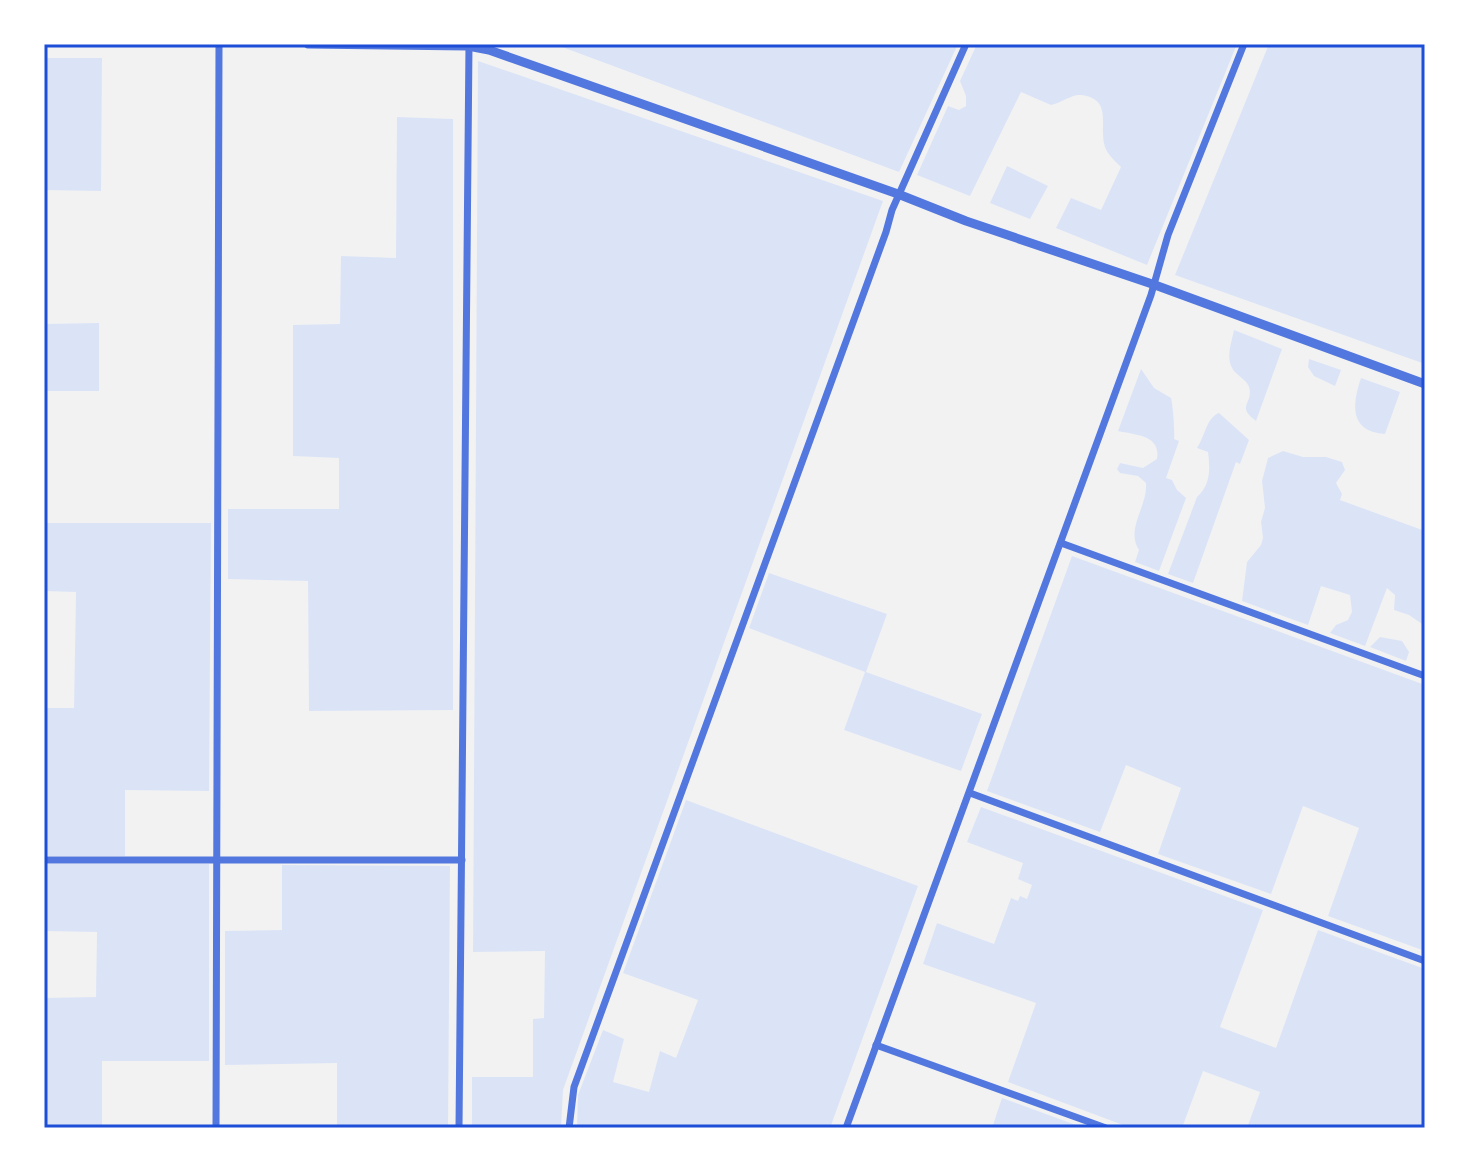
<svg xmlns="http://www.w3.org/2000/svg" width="1469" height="1172" viewBox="0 0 1469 1172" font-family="Inter,sans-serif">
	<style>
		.green { fill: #dbe4f7 }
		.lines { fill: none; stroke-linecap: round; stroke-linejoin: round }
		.minor { stroke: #5277de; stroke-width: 7 }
		.tertiary { stroke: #5277de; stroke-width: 9 }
		.neatline { fill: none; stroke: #1d4ed8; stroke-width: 3 }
	</style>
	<rect width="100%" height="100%" fill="#f2f2f2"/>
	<g class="green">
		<polygon points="554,44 958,44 899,172"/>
		<path d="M 977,44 L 1006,44 L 1012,47 L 1014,44 L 1237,44 L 1147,265 L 1056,228 L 1071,198 L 1101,210 L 1121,167 C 1115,161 1108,155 1105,147 C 1098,127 1114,99 1081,95 C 1072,94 1061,103 1051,105 L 1021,92 L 970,196 L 917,175 L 948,106 L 959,110 L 966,106 L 966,96 L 960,81 Z"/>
		<polygon points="1269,44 1425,44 1425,364 1175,275"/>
		<polygon points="45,58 102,58 101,191 44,190"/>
		<polygon points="478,61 883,201 563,1090 561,1128 472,1128 472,1077 533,1077 533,1019 544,1018 545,951 473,952"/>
		<polygon points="397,117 453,119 453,710 309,711 308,581 228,579 228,509 339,509 339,458 293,456 293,325 340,324 341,256 396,258"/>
		<polygon points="1007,166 1048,186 1030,219 990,203"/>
		<polygon points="99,323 99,391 44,391 44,324"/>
		<path d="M 1234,330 L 1282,349 L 1256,421 C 1235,406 1254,403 1249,387 C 1247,381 1241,378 1236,373 C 1224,361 1231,345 1234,330 Z"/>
		<polygon points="1309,359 1341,370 1335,386 1314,376 1308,367"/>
		<path d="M 1141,369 L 1154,388 L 1171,398 C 1173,405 1175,434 1174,439 L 1179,441 L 1166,478 L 1172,480 L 1177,490 L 1186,498 L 1159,571 L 1135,562 L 1139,550 C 1125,529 1148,506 1146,483 L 1138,476 L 1120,473 L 1117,469 L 1120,463 L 1143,468 L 1157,459 C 1161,435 1136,435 1118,431 Z"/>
		<path d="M 1361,378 L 1400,392 L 1385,434 C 1349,432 1352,404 1361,378 Z"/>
		<path d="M 1219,413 L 1249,440 L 1240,464 L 1236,462 L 1193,583 L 1168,574 L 1197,497 C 1211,484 1210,469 1208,452 L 1197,448 C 1205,437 1206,418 1219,413 Z"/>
		<polygon points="1283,451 1303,457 1326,457 1342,462 1345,470 1336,483 1342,494 1340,500 1425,531 1425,626 1409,615 1394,610 1395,595 1387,588 1365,646 1330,633 1336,625 1348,620 1352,612 1350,595 1321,586 1308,625 1242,601 1247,562 1261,545 1263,538 1261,522 1265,508 1262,481 1268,458"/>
		<polygon points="44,523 211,523 209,791 125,790 125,856 44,856 44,708 74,708 76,592 44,591"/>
		<polygon points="1072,556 1425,685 1425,951 1328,916 1359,828 1303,806 1271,894 1158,854 1181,788 1126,765 1100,832 987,791"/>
		<polygon points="769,573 887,614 866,672 982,714 961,771 844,730 865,672 749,628"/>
		<polygon points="1380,637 1402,641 1409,652 1406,661 1370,647"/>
		<polygon points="686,800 918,886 830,1128 577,1128 578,1095 603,1030 624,1039 613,1082 649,1092 660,1051 676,1058 698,1000 623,973"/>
		<polygon points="981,807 1263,910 1220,1027 1276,1048 1318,930 1425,969 1425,1128 1247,1128 1260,1092 1203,1071 1182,1128 1131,1128 1008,1082 1036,1003 923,964 937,923 994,944 1011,898 1018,901 1020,896 1027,899 1032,885 1018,879 1023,863 967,842"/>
		<polygon points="44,864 209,864 209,1061 102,1061 102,1128 44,1128 44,998 96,997 97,932 44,931"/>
		<polygon points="282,865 450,866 448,1128 337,1128 337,1063 225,1065 225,931 282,930"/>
		<polygon points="1002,1098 1084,1128 992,1128"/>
	</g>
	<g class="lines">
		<g class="minor">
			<polyline points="1061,543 1425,676"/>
			<polyline points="970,793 1425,961"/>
			<polyline points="44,860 462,860"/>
			<polyline points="876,1045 1106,1128"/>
			<polyline points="216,1128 219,44"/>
			<polyline points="459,1128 469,44"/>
			<polyline points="569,1128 574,1087 886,232 892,210 966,44"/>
			<polyline points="846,1128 1151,295 1168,235 1244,44"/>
		</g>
		<polyline class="tertiary" points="308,44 468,46 489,50 898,194 966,221 1155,285 1425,384"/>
	</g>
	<rect width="1469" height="1172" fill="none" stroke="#ffffff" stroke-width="92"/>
	<rect x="46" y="46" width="1377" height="1080" class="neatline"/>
</svg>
